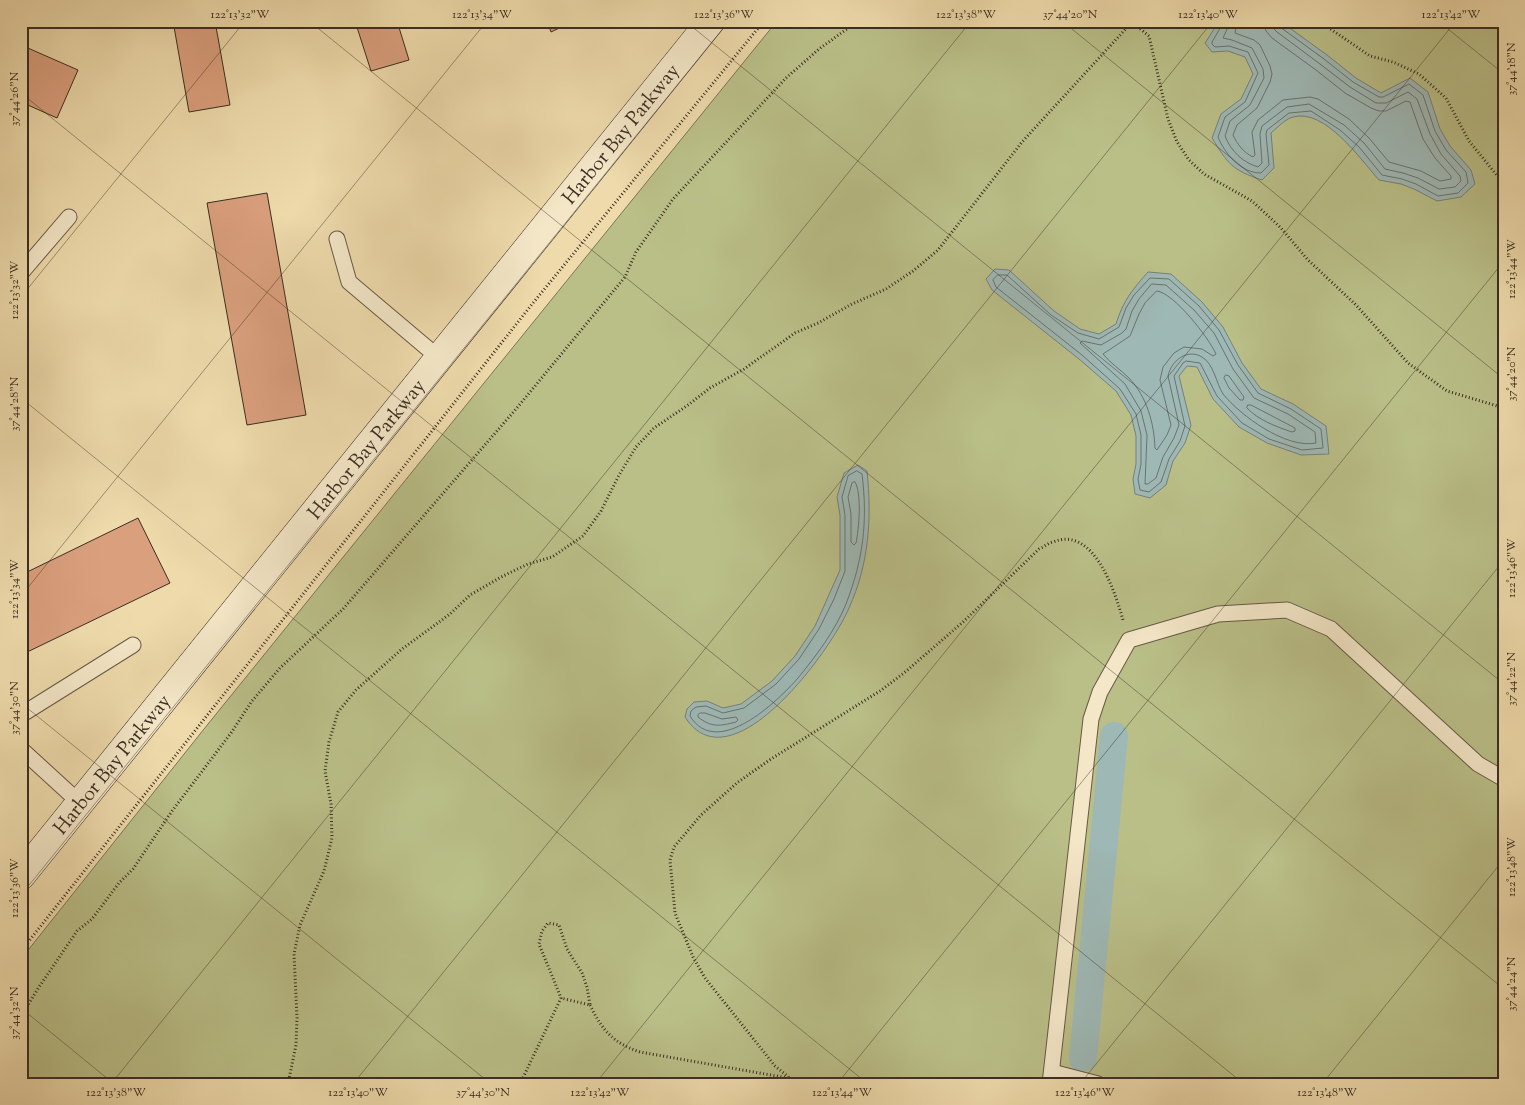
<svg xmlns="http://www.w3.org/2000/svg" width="1525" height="1105" viewBox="0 0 1525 1105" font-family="'Sorts Mill Goudy',serif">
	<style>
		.green { fill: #babf88; stroke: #7a7656 }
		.water { fill: #9eb8b5; stroke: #76817b }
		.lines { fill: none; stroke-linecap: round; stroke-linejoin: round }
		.shore { stroke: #6c736c; stroke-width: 1 }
		.canal { stroke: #9eb8b5; stroke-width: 28 }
		.building { fill: #da9f7d; stroke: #3a2e23 }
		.lane-casing { stroke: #675945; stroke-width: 17 }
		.secondary-casing { stroke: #3a2e23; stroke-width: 29 }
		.path { stroke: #3a2e23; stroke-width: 3; stroke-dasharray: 1 2.5; stroke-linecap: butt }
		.lane { stroke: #f4e7c8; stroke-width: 15 }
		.secondary { stroke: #f4e7c8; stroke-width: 28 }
		.ticks { fill: none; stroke: #3a2e23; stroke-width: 1; stroke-opacity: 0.45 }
		.labels { text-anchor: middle; stroke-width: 4; stroke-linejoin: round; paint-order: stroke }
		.street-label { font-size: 20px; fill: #3a2e23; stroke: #f4e7c8 }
		.neatline { fill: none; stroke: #3a2e23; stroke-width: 2 }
		.ticks-label { font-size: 12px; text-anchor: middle; fill: #3a2e23 }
	</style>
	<rect width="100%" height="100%" fill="#eedaab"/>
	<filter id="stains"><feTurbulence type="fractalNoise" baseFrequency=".004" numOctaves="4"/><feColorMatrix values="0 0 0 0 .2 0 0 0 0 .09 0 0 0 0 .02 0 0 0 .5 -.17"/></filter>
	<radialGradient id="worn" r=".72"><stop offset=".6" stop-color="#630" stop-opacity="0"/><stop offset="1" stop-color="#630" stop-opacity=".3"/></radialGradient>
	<polygon class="green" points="777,21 1504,21 1504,1084 21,1084 21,959 204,729"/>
	<g class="water">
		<path d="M 1217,21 L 1280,21 L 1327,55 L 1356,78 L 1381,93 L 1410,78 L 1428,92 L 1440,129 L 1450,146 L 1471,170 L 1475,184 L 1461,197 L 1437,201 L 1414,189 L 1401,184 L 1379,180 C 1360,159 1325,108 1293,117 C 1285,119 1277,128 1271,133 L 1274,168 L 1262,180 C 1232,170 1228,164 1212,138 L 1221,114 L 1241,99 L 1253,74 L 1245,57 L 1228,51 L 1212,52 L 1205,43 L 1218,23 Z"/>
		<path d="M 995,269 L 1009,270 L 1054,311 L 1080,329 L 1099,334 L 1116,324 C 1123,301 1132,290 1148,272 L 1171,274 L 1202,302 L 1223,327 L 1242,363 L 1261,389 L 1293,404 L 1326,426 L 1329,454 L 1301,455 L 1267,443 L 1239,427 L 1213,399 L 1197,367 L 1187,366 L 1179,376 L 1191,425 L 1185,443 L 1173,461 L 1166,485 L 1150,498 L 1135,494 L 1133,479 L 1136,464 L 1136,436 L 1131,415 L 1116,391 L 1079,359 L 992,290 L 986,279 Z"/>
		<path d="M 858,465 L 867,471 C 872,518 869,564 849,608 C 832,649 731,789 685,717 L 687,709 L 694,702 L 707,701 L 723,708 L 741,704 L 772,681 L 795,656 L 815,626 L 840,570 L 840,515 L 837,497 L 844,473 Z"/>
	</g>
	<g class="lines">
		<g class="shore">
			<path d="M 1223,21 L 1222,25 L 1212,42 L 1212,44 L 1215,47 L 1229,46 L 1248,52 L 1258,73 L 1245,102 L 1225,117 L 1218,137 C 1225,154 1241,173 1261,173 L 1269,165 L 1266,134 L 1267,130 L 1289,113 L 1311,111 L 1340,130 L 1359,147 L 1382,175 L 1402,179 L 1416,184 L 1438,196 L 1458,193 L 1468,183 L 1466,172 L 1446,150 L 1435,131 L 1423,95 L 1409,84 L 1383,97 L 1379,97 L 1353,82 L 1324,59 L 1280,27 L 1278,21"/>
			<path d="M 1229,21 L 1228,27 L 1223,38 L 1232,40 L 1252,48 L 1263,69 L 1264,78 L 1250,105 L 1230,121 L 1225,136 C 1231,151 1242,162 1258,167 L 1262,163 L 1260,134 L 1262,126 L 1287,107 L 1309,104 L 1344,125 L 1364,143 L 1385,169 L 1403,173 L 1418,178 L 1439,189 L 1455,187 L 1461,181 L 1460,176 L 1441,154 L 1430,134 L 1417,99 L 1408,92 L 1386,103 L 1376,103 L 1350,87 L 1320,64 L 1277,32 L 1273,28 L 1272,21"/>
			<path d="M 1237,21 L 1235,33 L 1254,40 L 1260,45 L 1270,66 L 1272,74 L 1270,82 L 1257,108 L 1237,125 L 1233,135 C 1237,144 1244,153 1253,157 L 1255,155 L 1252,132 L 1258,120 L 1283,100 L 1310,97 L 1318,99 L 1349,119 L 1369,138 L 1389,162 L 1421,171 L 1440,181 L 1451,179 L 1451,176 L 1435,158 L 1423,139 L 1410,102 L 1406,101 L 1386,111 L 1379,111 L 1371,108 L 1345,93 L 1316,70 L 1272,38 L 1266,31 L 1264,21"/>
			<polygon points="998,275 1007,275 1051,315 1078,333 1099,339 1119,327 1126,308 1134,295 1150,278 1169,279 1199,306 1219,330 1238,365 1258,393 1291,409 1321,429 1323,448 1302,450 1269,439 1242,423 1217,396 1200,363 1186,361 1183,363 1174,376 1185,426 1180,441 1169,459 1161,482 1149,492 1140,490 1138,479 1141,464 1141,435 1136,414 1120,389 1082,355 996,287 993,280"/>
			<path d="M 1152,284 L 1166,285 L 1194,310 L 1214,333 L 1233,369 L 1254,398 L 1288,414 L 1315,432 L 1316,443 C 1286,449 1241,416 1223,394 C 1216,383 1214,364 1202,357 C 1187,348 1171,361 1168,376 L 1179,425 L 1174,438 L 1163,457 L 1156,478 L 1148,484 L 1145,484 L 1147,435 L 1141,411 L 1125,384 L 1080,343 L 1082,341 L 1101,345 L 1122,333 L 1126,329 L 1132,311 L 1139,299 Z"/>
			<path d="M 1157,291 C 1174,293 1209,338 1216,354 L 1213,356 L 1202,349 L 1184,347 L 1174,353 L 1163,367 L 1160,380 L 1171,425 L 1167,435 L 1157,450 L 1155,448 C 1154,423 1147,397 1129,378 C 1121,370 1110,363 1103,354 L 1130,336 L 1139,314 L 1145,303 Z"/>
			<polygon points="1226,375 1229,376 1244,397 1243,400 1240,400 1229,388 1224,378"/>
			<path d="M 1248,405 L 1251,405 L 1295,428 L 1295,431 L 1292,432 C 1277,427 1258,420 1247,408 Z"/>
			<path d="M 857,471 L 862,474 C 868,522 863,560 846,604 C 835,631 816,656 798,678 C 778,701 717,760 690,716 L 691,711 L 696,707 L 706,706 L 723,713 L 744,708 L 776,684 L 799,659 L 819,629 L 834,599 L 845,571 L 845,515 L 842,497 L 848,476 Z"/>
			<path d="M 855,482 C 862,493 859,529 856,543 L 854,545 L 851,542 L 851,514 L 848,497 L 852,483 Z"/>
			<path d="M 700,713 L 705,713 L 722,719 L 736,717 L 738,720 L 736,722 C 720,726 712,728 698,717 L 698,715 Z"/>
		</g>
		<polyline class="canal" points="1083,1058 1114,736"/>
	</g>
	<g class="building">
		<polygon points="173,21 215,21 230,105 189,112"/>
		<polygon points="355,21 397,21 409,60 371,71"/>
		<polygon points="547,21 574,21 551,32"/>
		<polygon points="21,45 78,70 57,118 21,102"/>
		<polygon points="267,193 306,415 247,425 207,203"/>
		<polygon points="138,518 170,583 21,655 21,575"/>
	</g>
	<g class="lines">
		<defs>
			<g id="lane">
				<polyline points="337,239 349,282 439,358"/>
				<polyline points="21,273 69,217"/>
				<polyline points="21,715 133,645"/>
				<polyline points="21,749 80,803"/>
				<polyline points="1052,1072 1098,1084"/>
				<polyline points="1050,1084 1091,719 1100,692 1129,640 1218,614 1287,610 1331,629 1478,764 1504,779"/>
			</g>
			<g id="secondary">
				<path id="s1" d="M 21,876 L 711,21"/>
			</g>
		</defs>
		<use href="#lane" class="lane-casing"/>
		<use href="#secondary" class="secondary-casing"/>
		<g class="path">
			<polyline points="1319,21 1370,56 1393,62 1419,74 1446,98 1469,141 1504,184"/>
			<polyline points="1132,22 1149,36 1168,119 1177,142 1189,160 1204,174 1252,201 1264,212 1281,228 1308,260 1356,305 1408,363 1447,391 1504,408"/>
			<polyline points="21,951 533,303 764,21"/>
			<path d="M 590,1005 C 602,1030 613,1043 640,1052 L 788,1078"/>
			<polyline points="21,1016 39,987 77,931 92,919 119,883 133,869 172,811 231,733 252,701 280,668 343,609 516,409 625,277 636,252 673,199 786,78 819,49 858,21"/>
			<polyline points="288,1084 296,1045 297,1018 294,954 300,925 324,871 332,838 331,804 325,771 329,742 338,712 356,690 402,649 450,614 470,595 503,576 528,564 552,557 583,536 601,511 618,477 636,447 654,428 688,405 710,388 744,369 795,333 818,323 852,304 886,289 913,271 938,250 1022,142 1133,21"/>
			<polyline points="520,1084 561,998 539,944 542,931 548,923 559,925 567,949 582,973 587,987 590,1005 561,998"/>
			<path d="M 797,1084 L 775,1066 L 705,978 L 693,957 L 675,913 L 670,860 L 674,847 L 701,815 L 738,782 L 771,759 L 880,691 L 904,673 L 963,622 L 1039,549 C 1044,547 1048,543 1053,542 C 1094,525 1115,592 1123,620"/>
		</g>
		<use href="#lane" class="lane"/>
		<use href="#secondary" class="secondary"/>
	</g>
	<path class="ticks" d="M 309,21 L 1504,989M 685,21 L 1504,684M 1062,21 L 1504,379M 1438,21 L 1504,74M 21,93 L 1244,1084M 21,297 L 245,21M 21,398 L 868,1084M 21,596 L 487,21M 21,703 L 491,1084M 21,895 L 729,21M 21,1008 L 114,1084M 111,1084 L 971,21M 353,1084 L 1213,21M 595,1084 L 1456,21M 837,1084 L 1504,261M 1080,1084 L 1504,560M 1322,1084 L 1504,859"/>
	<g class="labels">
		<g class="street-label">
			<text dy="7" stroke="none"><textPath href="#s1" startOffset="954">Harbor Bay Parkway</textPath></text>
			<text dy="7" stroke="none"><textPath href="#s1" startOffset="549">Harbor Bay Parkway</textPath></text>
			<text dy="7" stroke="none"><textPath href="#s1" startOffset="144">Harbor Bay Parkway</textPath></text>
		</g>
	</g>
	<rect width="1525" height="1105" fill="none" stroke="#eedaab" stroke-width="55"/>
	<rect x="28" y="28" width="1470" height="1050" class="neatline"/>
	<g class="ticks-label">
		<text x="240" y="18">122°13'32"W</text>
		<text x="482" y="18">122°13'34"W</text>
		<text x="724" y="18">122°13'36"W</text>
		<text x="966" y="18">122°13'38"W</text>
		<text x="1070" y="18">37°44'20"N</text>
		<text x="1208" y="18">122°13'40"W</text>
		<text x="1451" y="18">122°13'42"W</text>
		<text transform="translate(1511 69) rotate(-90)" y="4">37°44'18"N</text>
		<text transform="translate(14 99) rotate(-90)" y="4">37°44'26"N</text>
		<text transform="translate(1511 269) rotate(-90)" y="4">122°13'44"W</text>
		<text transform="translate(14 290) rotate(-90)" y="4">122°13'32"W</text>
		<text transform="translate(1511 374) rotate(-90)" y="4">37°44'20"N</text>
		<text transform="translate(14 404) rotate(-90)" y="4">37°44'28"N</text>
		<text transform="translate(1511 568) rotate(-90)" y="4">122°13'46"W</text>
		<text transform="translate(14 589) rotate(-90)" y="4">122°13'34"W</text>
		<text transform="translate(1511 679) rotate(-90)" y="4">37°44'22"N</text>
		<text transform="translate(14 708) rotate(-90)" y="4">37°44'30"N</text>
		<text transform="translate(1511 867) rotate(-90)" y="4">122°13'48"W</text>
		<text transform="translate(14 888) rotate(-90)" y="4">122°13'36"W</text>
		<text transform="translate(1511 984) rotate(-90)" y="4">37°44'24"N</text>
		<text transform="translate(14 1013) rotate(-90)" y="4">37°44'32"N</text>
		<text x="116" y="1096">122°13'38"W</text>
		<text x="358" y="1096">122°13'40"W</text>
		<text x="483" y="1096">37°44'30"N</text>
		<text x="600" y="1096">122°13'42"W</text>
		<text x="842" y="1096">122°13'44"W</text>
		<text x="1085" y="1096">122°13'46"W</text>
		<text x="1327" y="1096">122°13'48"W</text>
	</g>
	<rect width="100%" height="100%" filter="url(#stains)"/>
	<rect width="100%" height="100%" fill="url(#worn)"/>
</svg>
